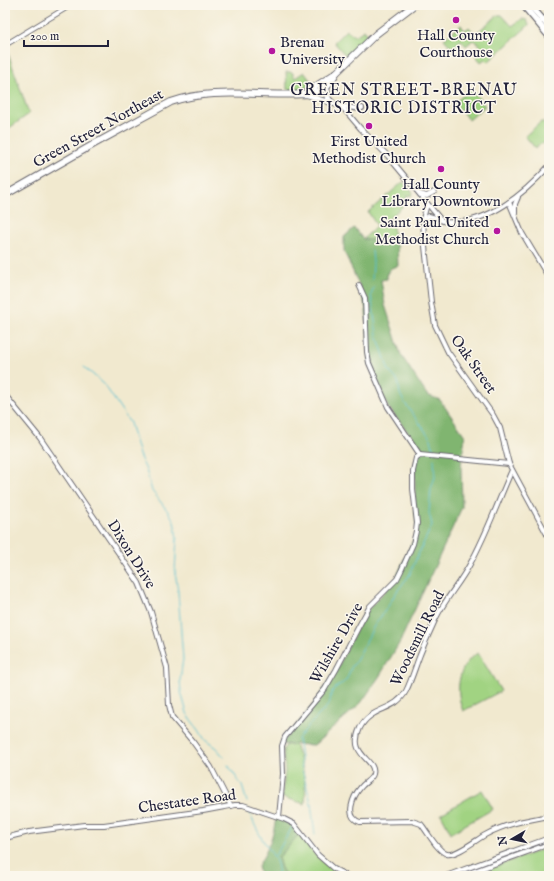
<svg xmlns="http://www.w3.org/2000/svg" width="554" height="881" viewBox="0 0 554 881" font-family="'IM FELL English',serif">
	<style>
		.green { fill: #a1d382; stroke: #627a5e }
		.forest { fill: #80b570; stroke: #516c56 }
		.lines { fill: none; stroke-linecap: round; stroke-linejoin: round }
		.stream { stroke: #55bfd1; stroke-width: 1 }
		.minor-casing { stroke: #6a686f; stroke-width: 6 }
		.major-casing { stroke: #6a686f; stroke-width: 8 }
		.highway-casing { stroke: #6a686f; stroke-width: 8 }
		.minor { stroke: #fff; stroke-width: 4 }
		.major { stroke: #fff; stroke-width: 5.5 }
		.highway { stroke: #fff; stroke-width: 6 }
		.poi-dot { fill: #b5179e; stroke: #fbf7ec; stroke-width: 1.5 }
		.labels { text-anchor: middle; stroke-width: 3; stroke-linejoin: round; paint-order: stroke }
		.poi-label { font-size: 15px; fill: #22223b; stroke: #fbf7ec }
		.street-label { font-size: 15px; fill: #22223b; stroke: #fbf7ec }
		.neighbourhood-label { font-size: 16px; letter-spacing: 1px; fill: #22223b; stroke: #fbf7ec }
	</style>
	<rect width="100%" height="100%" fill="#fbf7ec"/>
	<filter id="ink" filterUnits="userSpaceOnUse"><feTurbulence type="fractalNoise" baseFrequency=".025" numOctaves="2"/><feDisplacementMap in="SourceGraphic" scale="8" xChannelSelector="R" yChannelSelector="G"/><feConvolveMatrix kernelMatrix="1 2 1 2 8 2 1 2 1" color-interpolation-filters="sRGB"/></filter>
	<filter id="wash" filterUnits="userSpaceOnUse"><feTurbulence type="fractalNoise" baseFrequency=".012" numOctaves="4" result="noise"/><feDisplacementMap in="SourceGraphic" scale="16" xChannelSelector="R" yChannelSelector="G"/><feGaussianBlur stdDeviation="0.9" result="paint"/><feColorMatrix in="noise" values="0 0 0 0 0 0 0 0 0 0 0 0 0 0 0 0 0 1.4 0 .05"/><feComposite in="paint" operator="in"/></filter>
	<g filter="url(#wash)">
		<rect width="100%" height="100%" fill="#f1e9cf"/>
		<g class="green">
			<polygon points="498,15 502,15 512,26 522,19 527,20 529,25 488,62 485,59 481,62 475,55 477,55 482,50 478,43 477,43 473,40 466,46 461,40 452,48 444,39 461,25 464,30 467,29 469,27 475,34"/>
			<polygon points="346,30 355,36 364,30 368,35 348,55 345,55 334,42"/>
			<polygon points="5,45 29,114 5,131"/>
			<polygon points="286,72 292,72 295,78 304,72 313,84 312,86 299,90 287,90"/>
			<polygon points="471,89 485,106 469,120 454,103"/>
			<polygon points="541,122 549,122 549,137 546,143 540,144 536,149 525,136"/>
			<polygon points="403,182 413,192 411,196 408,195 402,207 388,219 393,226 394,239 390,239 390,242 363,239 377,226 368,212"/>
			<path d="M 478,653 L 501,691 L 463,711 C 455,691 457,665 478,653 Z"/>
			<path d="M 286,745 L 294,745 L 296,747 C 303,765 307,785 305,804 L 282,797 L 285,771 L 283,750 Z"/>
			<polygon points="482,790 493,809 451,833 441,814"/>
			<path d="M 300,833 C 312,853 323,864 343,876 L 287,876 C 281,870 279,865 279,857 Z"/>
			<polygon points="549,847 549,876 470,876"/>
		</g>
		<g class="forest">
			<path d="M 354,228 L 363,239 L 390,242 L 397,241 L 398,266 C 389,268 387,270 387,279 L 381,280 L 385,305 L 401,355 L 427,395 L 440,400 L 465,436 L 461,466 L 462,507 L 400,642 L 379,677 L 361,703 L 314,745 L 281,744 L 318,698 L 339,665 L 365,613 L 395,580 L 417,531 L 415,513 L 415,461 L 420,455 L 419,446 L 388,407 L 369,363 L 366,309 L 359,285 L 344,251 L 344,237 Z"/>
			<path d="M 276,818 L 289,823 L 300,833 L 279,857 C 279,865 281,870 287,876 L 260,876 L 258,866 C 268,850 273,837 276,818 Z"/>
		</g>
		<g class="lines">
			<g class="stream">
				<polyline points="372,251 373,263 372,280"/>
				<polyline points="374,287 371,295 377,335 389,371 398,381 400,394 404,402 431,439 434,452"/>
				<polyline points="84,367 104,384 130,423 139,455 146,470 152,491 170,514 174,521 177,538 175,571 178,592 183,659 180,680 181,692 187,713 191,720 199,730 205,740 216,748 224,757"/>
				<polyline points="228,765 242,786 247,802"/>
				<path d="M 249,810 C 252,821 258,832 264,842 C 271,853 280,861 278,876"/>
				<path d="M 315,835 L 311,803 L 301,765 L 301,757 L 298,739 C 307,726 319,716 329,704 C 331,700 330,695 332,692 C 335,686 343,684 346,680 C 350,674 349,668 355,663 L 374,626 L 389,605 L 395,594 L 410,574 L 416,559 L 432,525 L 429,513 L 431,489 L 435,477 L 434,459"/>
				<polyline points="275,856 293,826"/>
			</g>
		</g>
	</g>
	<g filter="url(#ink)">
		<g class="lines">
			<defs>
				<g id="minor">
					<polyline points="542,21 549,16"/>
					<polyline points="5,45 71,5"/>
					<polyline points="307,95 337,105 344,109 361,129 388,156 441,220"/>
					<path d="M 340,106 C 348,106 355,110 362,108"/>
					<polyline points="420,194 427,196 434,192"/>
					<polyline points="509,202 522,233 549,278"/>
					<polyline points="427,204 423,219 424,237 431,302 435,325 448,352 493,415 500,428 509,464 549,538"/>
					<polyline points="515,213 515,204 518,197"/>
					<path d="M 424,219 L 429,216 C 435,217 440,221 447,222 C 486,226 525,193 549,166"/>
					<polyline points="359,285 365,298 367,352 369,363 388,407 420,455"/>
					<polyline points="5,395 40,438 139,583 151,612 167,668 169,705 172,717 193,742 211,767 231,806"/>
					<path d="M 512,470 C 498,501 487,534 470,564 C 460,583 445,599 436,618 C 430,632 423,646 418,660 C 414,671 411,681 406,691 C 395,712 371,706 360,728 C 347,756 377,759 373,774 C 372,779 365,782 361,787 C 353,796 344,817 360,822 L 412,821 L 421,824 C 427,831 438,852 447,854 C 456,856 476,840 485,835 C 504,824 527,820 549,816"/>
					<polyline points="279,817 283,774 282,746 285,737 325,689 336,670 360,624 370,606 397,579 401,571 413,544 416,531 417,523 413,489 413,471 416,458 420,455 509,464"/>
					<polyline points="5,838 29,832 84,825 104,825 203,811 235,805 243,805 284,819 294,824 318,855 334,869 348,876"/>
					<polyline points="446,876 549,838"/>
					<polyline points="461,876 549,844"/>
				</g>
				<g id="major">
					<polyline points="523,5 549,36"/>
					<polyline points="530,5 549,27"/>
				</g>
				<g id="highway">
					<polyline points="322,86 326,87 328,99 332,103"/>
					<polyline points="304,94 336,73 376,34 414,5"/>
					<path d="M 5,195 L 96,143 L 171,102 C 213,87 260,97 304,94 C 319,96 330,85 336,73"/>
				</g>
			</defs>
			<use href="#minor" class="minor-casing"/>
			<use href="#major" class="major-casing"/>
			<use href="#highway" class="highway-casing"/>
			<use href="#minor" class="minor"/>
			<use href="#major" class="major"/>
			<use href="#highway" class="highway"/>
		</g>
	</g>
	<g class="poi-dot">
		<circle cx="456" cy="20" r="4"/>
		<circle cx="272" cy="51" r="4"/>
		<circle cx="369" cy="126" r="4"/>
		<circle cx="441" cy="169" r="4"/>
		<circle cx="497" cy="231" r="4"/>
	</g>
	<g class="labels">
		<g class="poi-label">
			<text x="456" y="40">Hall County<tspan x="456" dy="17">Courthouse</tspan></text>
			<text x="280" y="47" text-anchor="start">Brenau<tspan x="280" dy="17">University</tspan></text>
			<text x="369" y="146">First United<tspan x="369" dy="17">Methodist Church</tspan></text>
			<text x="441" y="189">Hall County<tspan x="441" dy="17">Library Downtown</tspan></text>
			<text x="489" y="227" text-anchor="end">Saint Paul United<tspan x="489" dy="17">Methodist Church</tspan></text>
		</g>
		<g class="street-label">
			<text transform="translate(98 128) rotate(-29)" y="5">Green Street Northeast</text>
			<text transform="translate(474 364) rotate(55)" y="5">Oak Street</text>
			<text transform="translate(132 554) rotate(58)" y="5">Dixon Drive</text>
			<text transform="translate(417 638) rotate(-64)" y="5">Woodsmill Road</text>
			<text transform="translate(336 643) rotate(-60)" y="5">Wilshire Drive</text>
			<text transform="translate(187 801) rotate(-8)" y="5">Chestatee Road</text>
		</g>
		<g class="neighbourhood-label">
			<text x="404" y="95">GREEN STREET-BRENAU<tspan x="404" dy="18">HISTORIC DISTRICT</tspan></text>
		</g>
	</g>
	<rect width="554" height="881" fill="none" stroke="#fbf7ec" stroke-width="20"/>
	<g transform="translate(512 839) rotate(261)" stroke="#fbf7ec" stroke-width="3" paint-order="stroke">
	<path d="M0-3L7 15L0 10L-7 15Z" fill="#22223b"/>
	<text y="-6" font-size="11" font-weight="bold" text-anchor="middle" fill="#22223b">N</text>
	</g>
	<path d="M24 40v6h84v-6" fill="none" stroke="#22223b" stroke-width="2"/>
	<text x="30" y="40" font-size="12" fill="#22223b" stroke="#fbf7ec" stroke-width="3" paint-order="stroke">200 m</text>
</svg>
